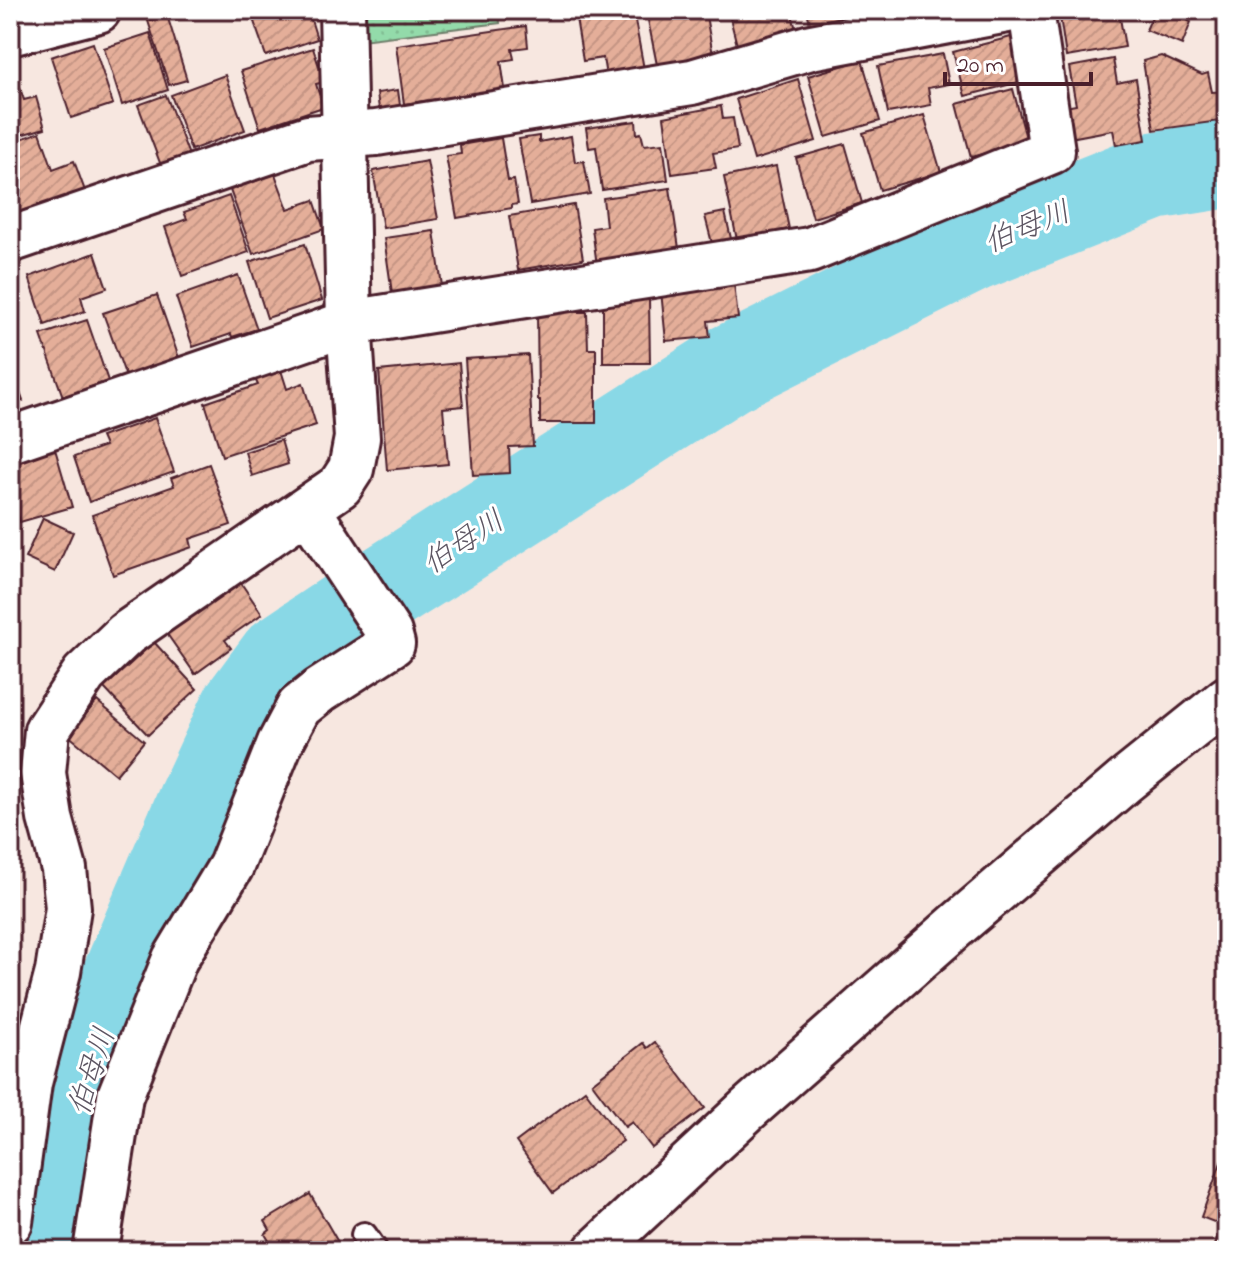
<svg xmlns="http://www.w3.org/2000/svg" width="1237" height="1261" viewBox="0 0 1237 1261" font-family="'Indie Flower','Klee One',sans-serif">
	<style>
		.grass { fill: url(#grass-dots); stroke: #6e7d6a; stroke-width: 2 }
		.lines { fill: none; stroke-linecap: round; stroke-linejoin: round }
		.river { stroke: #89d8e6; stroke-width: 88 }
		.building { fill: url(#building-hatch); stroke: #4a1f2b; stroke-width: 2 }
		.lane-casing { stroke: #4a1f2b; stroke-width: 30 }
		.street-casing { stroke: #4a1f2b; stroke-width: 50 }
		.lane { stroke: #fff; stroke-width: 24 }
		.street { stroke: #fff; stroke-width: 44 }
		.labels { text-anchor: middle; stroke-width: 6; stroke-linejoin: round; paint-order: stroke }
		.water-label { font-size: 30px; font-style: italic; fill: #5d5663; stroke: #fff }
	</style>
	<defs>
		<pattern id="grass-dots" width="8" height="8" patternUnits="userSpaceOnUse" patternTransform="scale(2)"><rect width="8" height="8" fill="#93dbaa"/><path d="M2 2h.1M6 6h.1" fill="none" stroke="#80bc92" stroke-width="1.8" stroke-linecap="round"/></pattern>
		<pattern id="building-hatch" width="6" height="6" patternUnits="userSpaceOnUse" patternTransform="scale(2)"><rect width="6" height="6" fill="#e4ae99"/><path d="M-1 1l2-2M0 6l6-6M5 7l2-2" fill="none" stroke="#c59584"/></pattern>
	</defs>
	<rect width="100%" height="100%" fill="#f7e7e0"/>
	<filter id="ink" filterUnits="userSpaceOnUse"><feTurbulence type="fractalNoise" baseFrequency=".0125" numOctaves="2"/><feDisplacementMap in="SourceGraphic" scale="16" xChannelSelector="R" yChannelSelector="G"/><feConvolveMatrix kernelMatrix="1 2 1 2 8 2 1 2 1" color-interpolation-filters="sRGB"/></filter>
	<g filter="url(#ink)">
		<polygon class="grass" points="360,10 499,10 500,23 362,40"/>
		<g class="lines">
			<polyline class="river" points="45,1251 65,1150 82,1090 112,1009 200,804 245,708 282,658 386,588 727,370 972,248 1153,176 1227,164"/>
		</g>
		<g class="building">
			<polygon points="250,10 308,10 317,39 266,56"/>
			<polygon points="508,10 561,10 510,19"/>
			<polygon points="620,10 633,10 644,69 606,76 603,58 583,61 576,18"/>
			<polygon points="646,10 705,10 713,55 657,65"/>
			<polygon points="728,10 791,10 796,30 737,45"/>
			<polygon points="807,10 863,10 864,14 810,24"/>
			<polygon points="1059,10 1119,12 1125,47 1066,57"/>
			<polygon points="1155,10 1186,10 1182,18 1191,22 1182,45 1146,30"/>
			<polygon points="167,15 187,80 169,85 148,21"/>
			<polygon points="526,26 528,47 512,49 514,59 501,61 505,89 404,104 396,45"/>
			<polygon points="150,33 168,90 122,105 104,48"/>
			<polygon points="1011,37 1023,81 965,96 953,52"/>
			<polygon points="93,43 113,104 71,118 51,57"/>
			<polygon points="313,48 324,82 316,84 323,107 260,128 241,71"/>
			<polygon points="943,54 949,84 928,88 931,105 888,113 878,66"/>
			<polygon points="1161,56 1202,75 1208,73 1212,92 1227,91 1227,120 1154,130 1143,61"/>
			<polygon points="1113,59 1117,83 1136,79 1146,140 1116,145 1113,130 1070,138 1065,107 1076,105 1069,67"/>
			<polygon points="862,60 880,121 826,137 808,76"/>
			<polygon points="10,68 16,89 20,88 24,100 36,97 45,128 10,138"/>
			<polygon points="225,75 245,130 191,150 171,95"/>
			<polygon points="798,79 816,141 754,160 736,99"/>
			<polygon points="1013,89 1027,142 971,157 957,104"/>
			<polygon points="398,90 400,105 379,109 377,93"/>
			<polygon points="166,95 190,158 162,168 138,105"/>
			<polygon points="721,106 723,119 733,118 738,149 713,153 716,168 672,174 664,117"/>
			<polygon points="924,115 941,172 880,190 863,133"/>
			<polygon points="636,121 637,134 641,133 644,145 663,143 668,180 602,190 596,147 589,148 586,128"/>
			<polygon points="40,132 53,169 74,161 85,191 14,217 10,206 10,143"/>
			<polygon points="539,136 539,142 571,136 575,162 584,161 590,194 530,204 519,139"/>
			<polygon points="501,138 508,181 514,180 518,204 512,205 512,208 457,218 446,156 461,154 460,145"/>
			<polygon points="845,144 862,203 813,218 796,158"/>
			<polygon points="427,161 438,219 383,228 373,171"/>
			<polygon points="776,166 789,229 737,240 724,177"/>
			<polygon points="275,174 288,209 314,200 324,229 253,254 230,190"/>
			<polygon points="670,188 680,255 597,266 592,228 606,226 603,198"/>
			<polygon points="229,196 249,252 182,276 165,227 187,219 184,212"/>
			<polygon points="574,205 583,259 518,270 509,216"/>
			<polygon points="725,212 732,243 713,247 705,216"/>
			<polygon points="434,231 442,286 392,293 384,238"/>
			<polygon points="305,244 322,300 267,318 249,262"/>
			<polygon points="95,253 107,288 81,297 85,311 45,325 29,277"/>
			<polygon points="238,275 257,329 232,337 231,334 193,347 176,297"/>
			<polygon points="734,284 738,318 708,321 710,337 666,341 661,291"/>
			<polygon points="157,295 179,358 126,377 103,313"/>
			<polygon points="603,299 649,299 650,363 603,363"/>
			<polygon points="537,312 587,312 588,349 596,349 596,423 540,423 540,400 538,400"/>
			<polygon points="87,320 108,381 63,397 41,335"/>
			<polygon points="528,355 533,446 509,447 510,473 473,475 465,359"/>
			<polygon points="459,363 463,406 443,408 448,464 387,470 379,371"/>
			<polygon points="10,365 23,401 10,406"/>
			<polygon points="281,370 287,389 303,383 316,425 222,456 205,403 258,385 255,379"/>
			<polygon points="155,418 174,472 89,502 74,457 105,446 101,437"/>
			<polygon points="281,440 288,464 252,476 245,452"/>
			<polygon points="55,449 72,507 20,522 10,487 10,462"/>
			<polygon points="209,464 231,525 190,539 192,547 113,575 92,515 174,486 171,478"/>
			<polygon points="43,518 73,532 55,572 25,558"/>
			<polygon points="241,583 262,614 225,640 231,648 195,674 167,634"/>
			<polygon points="154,642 197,689 148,735 104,688"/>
			<polygon points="97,701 144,741 116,775 68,735"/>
			<polygon points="655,1042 705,1108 652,1148 632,1122 625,1127 592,1083 643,1043 647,1048"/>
			<polygon points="585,1090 623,1141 553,1193 516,1142"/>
			<polygon points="1227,1146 1227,1227 1201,1217"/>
			<polygon points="310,1194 342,1249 339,1251 275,1251 265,1234 270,1230 265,1221"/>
			<polygon points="1221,1228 1227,1230 1227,1251 1213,1251"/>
		</g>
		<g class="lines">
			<defs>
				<polyline id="lane" points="364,1235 375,1251"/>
				<g id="street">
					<polyline points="10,33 98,10"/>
					<polyline points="10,240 308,138 376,133 692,82 811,47 1008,10"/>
					<polyline points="10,440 349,323 810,250 1052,151 1031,10"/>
					<polyline points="10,1222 29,1083 58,972 68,908 64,869 50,818 43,773 47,730 84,674 126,634 340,486 351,469 357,438 349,323 342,10"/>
					<polyline points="96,1251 120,1096 175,959 231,866 280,743 299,707 319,691 392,644 389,633 308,510"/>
					<polyline points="596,1251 747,1110 957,925 1125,781 1227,699"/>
				</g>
			</defs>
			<use href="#lane" class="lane-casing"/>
			<use href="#street" class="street-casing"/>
			<use href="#lane" class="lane"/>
			<use href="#street" class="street"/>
		</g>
	</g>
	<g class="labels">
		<g class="water-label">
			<text transform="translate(1027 226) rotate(-22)" y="10">伯母川</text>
			<text transform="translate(463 541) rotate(-33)" y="10">伯母川</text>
			<text transform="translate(91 1071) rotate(-72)" y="10">伯母川</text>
		</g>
	</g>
	<rect width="1237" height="1261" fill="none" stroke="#fff" stroke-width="40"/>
	<rect x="20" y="20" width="1197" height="1221" fill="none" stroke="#4a1f2b" stroke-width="3" filter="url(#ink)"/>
	<path d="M945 72v12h146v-12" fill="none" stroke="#4a1f2b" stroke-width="4"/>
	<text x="957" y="72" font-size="24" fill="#4a1f2b" stroke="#ffffff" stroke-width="6" paint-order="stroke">20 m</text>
</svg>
